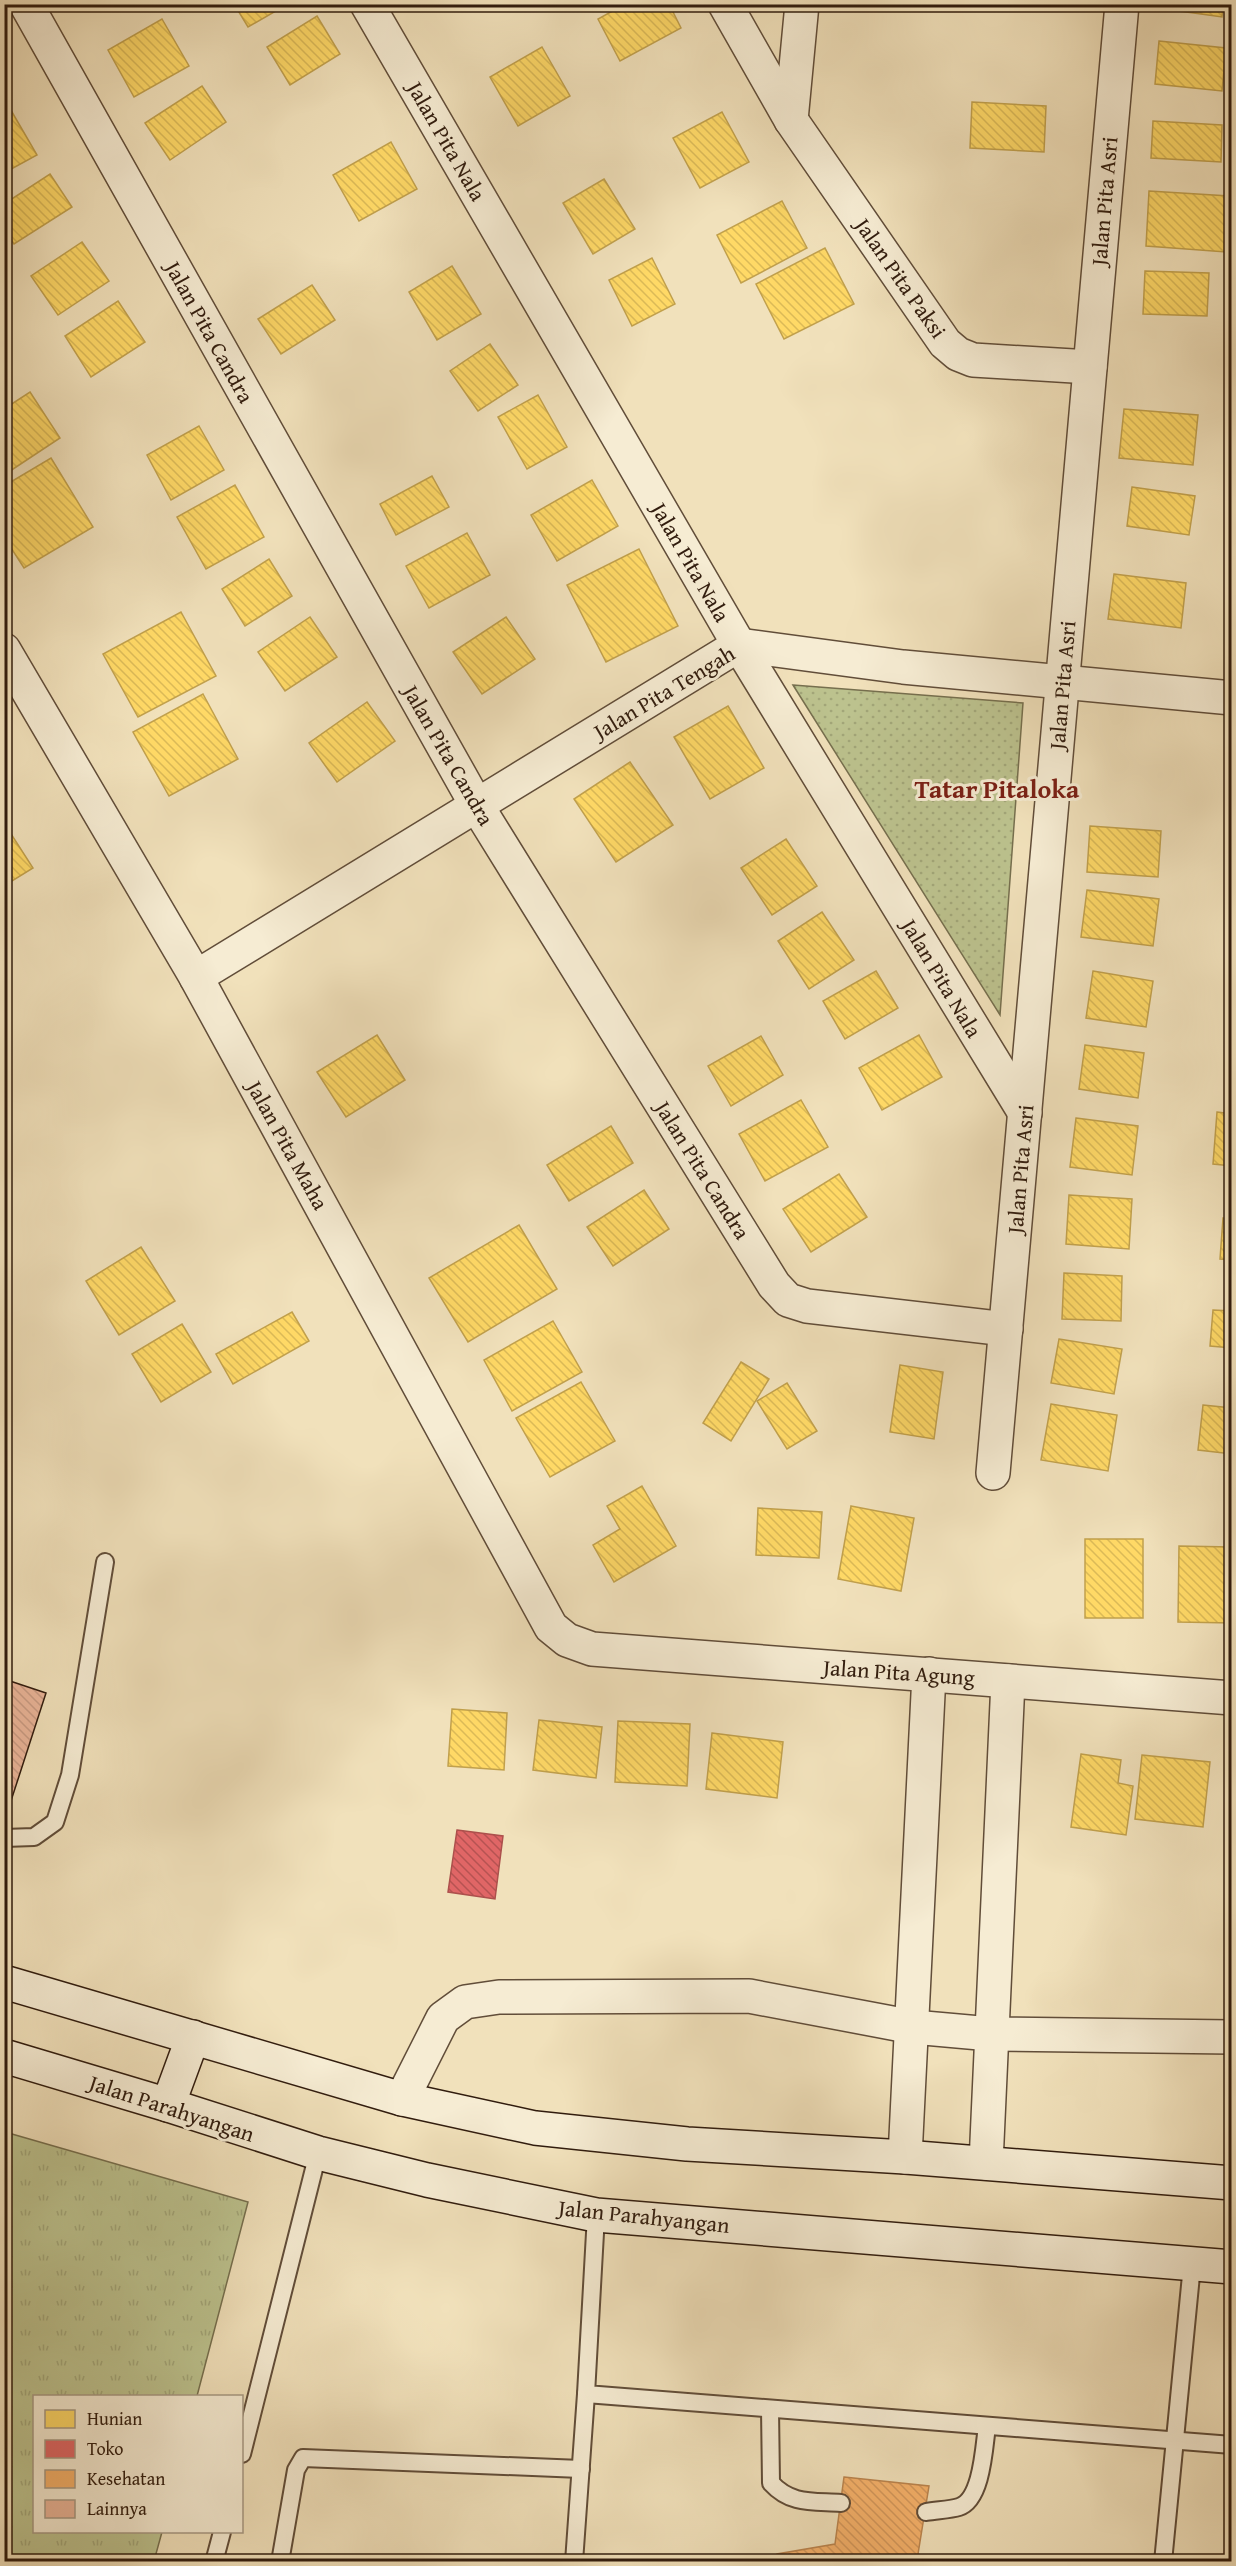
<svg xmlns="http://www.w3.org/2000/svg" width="1236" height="2566" viewBox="0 0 1236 2566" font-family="'Gentium Book Plus',serif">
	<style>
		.grass { fill: url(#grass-tufts); stroke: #766f4e; stroke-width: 1.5 }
		.garden { fill: url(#garden-dots); stroke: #766f4e; stroke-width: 1.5 }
		.homes { fill: url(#homes-back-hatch); stroke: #c1a04c; stroke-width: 1.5 }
		.shops { fill: url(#shops-back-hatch); stroke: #ac504c; stroke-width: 1.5 }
		.health { fill: url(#health-back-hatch); stroke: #bb854f; stroke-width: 1.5 }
		.building { fill: url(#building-back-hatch); stroke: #311c0e; stroke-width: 1.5 }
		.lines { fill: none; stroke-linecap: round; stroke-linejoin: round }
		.service-casing { stroke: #614d39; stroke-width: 20 }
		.minor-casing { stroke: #614d39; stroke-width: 36 }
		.secondary-casing { stroke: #311c0e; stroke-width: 36 }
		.service { stroke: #f6ecd3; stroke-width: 16 }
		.minor { stroke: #f6ecd3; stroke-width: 33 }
		.secondary { stroke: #f6ecd3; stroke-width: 33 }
		.labels { text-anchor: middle; stroke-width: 6; stroke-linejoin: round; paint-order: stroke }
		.street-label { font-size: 22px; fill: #311c0e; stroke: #f6ecd3 }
		.quarter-label { font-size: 26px; font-weight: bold; fill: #7a1f14; stroke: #f6ecd3 }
	</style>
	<defs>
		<pattern id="grass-tufts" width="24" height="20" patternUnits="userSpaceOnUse" patternTransform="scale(1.5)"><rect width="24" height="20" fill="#bcc28e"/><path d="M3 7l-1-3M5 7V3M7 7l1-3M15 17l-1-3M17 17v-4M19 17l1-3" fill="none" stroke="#a2a679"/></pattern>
		<pattern id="garden-dots" width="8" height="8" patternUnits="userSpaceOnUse" patternTransform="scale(1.5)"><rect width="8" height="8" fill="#bcc28e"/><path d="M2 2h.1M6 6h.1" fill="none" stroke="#a2a679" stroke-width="1.8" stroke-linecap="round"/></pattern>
		<pattern id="homes-back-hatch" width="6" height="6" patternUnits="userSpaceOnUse" patternTransform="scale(1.5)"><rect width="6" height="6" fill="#ffd966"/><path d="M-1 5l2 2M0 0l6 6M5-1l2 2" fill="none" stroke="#dbba57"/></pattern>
		<pattern id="shops-back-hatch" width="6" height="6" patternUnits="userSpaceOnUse" patternTransform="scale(1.5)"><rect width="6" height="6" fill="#e06666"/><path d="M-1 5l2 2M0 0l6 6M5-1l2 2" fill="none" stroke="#b65352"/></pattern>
		<pattern id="health-back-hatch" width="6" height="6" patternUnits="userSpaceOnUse" patternTransform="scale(1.5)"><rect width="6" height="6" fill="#f6b26b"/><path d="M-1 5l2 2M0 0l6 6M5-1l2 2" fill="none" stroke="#d3985c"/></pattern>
		<pattern id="building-back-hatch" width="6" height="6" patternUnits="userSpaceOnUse" patternTransform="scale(1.5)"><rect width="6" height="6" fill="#eab599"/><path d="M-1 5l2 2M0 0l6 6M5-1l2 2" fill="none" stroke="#c99b83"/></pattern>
	</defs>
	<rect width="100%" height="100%" fill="#f1e1bb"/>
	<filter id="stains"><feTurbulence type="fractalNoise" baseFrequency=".00333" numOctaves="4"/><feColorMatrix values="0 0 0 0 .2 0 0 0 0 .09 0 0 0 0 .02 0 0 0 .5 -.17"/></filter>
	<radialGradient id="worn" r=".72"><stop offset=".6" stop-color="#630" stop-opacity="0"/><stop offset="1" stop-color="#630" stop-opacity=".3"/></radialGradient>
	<polygon class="grass" points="5,2132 248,2202 197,2396 34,2396 34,2532 162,2532 154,2561 5,2561"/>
	<polygon class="garden" points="793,685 1023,703 1000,1015"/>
	<g class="homes">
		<polygon points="234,4 288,4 248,27"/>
		<polygon points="625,4 669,4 681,28 620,61 598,19"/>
		<polygon points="1159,4 1223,4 1222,17 1158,8"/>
		<polygon points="317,16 340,54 290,85 267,47"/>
		<polygon points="162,19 189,66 134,97 108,50"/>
		<polygon points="1159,41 1226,48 1222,91 1155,84"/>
		<polygon points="542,47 570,96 518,126 490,77"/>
		<polygon points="202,86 226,122 170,160 145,123"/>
		<polygon points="972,102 1046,106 1044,152 970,148"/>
		<polygon points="12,112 37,155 4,173 4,116"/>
		<polygon points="722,112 749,162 700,188 673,138"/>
		<polygon points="1153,121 1222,125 1221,162 1151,158"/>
		<polygon points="391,142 417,189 359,221 333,175"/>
		<polygon points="50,174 72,207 14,244 4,229 4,204"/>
		<polygon points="604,179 635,229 593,254 563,203"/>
		<polygon points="1149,191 1229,196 1226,252 1146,246"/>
		<polygon points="782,201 807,248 741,283 717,235"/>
		<polygon points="82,242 109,281 58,315 31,276"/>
		<polygon points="825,248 854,304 784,339 756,284"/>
		<polygon points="652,258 675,304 632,326 609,280"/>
		<polygon points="452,266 481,314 437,340 409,292"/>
		<polygon points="1145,271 1209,273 1207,316 1143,314"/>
		<polygon points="312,285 335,320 281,354 258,319"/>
		<polygon points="118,301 145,342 91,377 65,336"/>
		<polygon points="490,344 518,385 478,411 450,371"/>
		<polygon points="30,392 60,438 4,475 4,409"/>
		<polygon points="538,395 567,447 527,469 498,417"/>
		<polygon points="1124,409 1198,415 1193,465 1119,458"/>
		<polygon points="199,426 224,470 171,500 147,455"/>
		<polygon points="51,458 93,527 24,568 4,537 4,486"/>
		<polygon points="432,476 449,507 396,535 380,504"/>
		<polygon points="592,480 618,526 557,561 531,515"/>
		<polygon points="235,485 264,537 206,569 177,517"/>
		<polygon points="1132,487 1195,496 1189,535 1127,526"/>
		<polygon points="467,533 490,575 429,608 406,566"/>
		<polygon points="639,549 678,626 606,662 567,585"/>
		<polygon points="269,559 292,596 245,626 222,589"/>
		<polygon points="1114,574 1186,583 1181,628 1108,619"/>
		<polygon points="181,612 216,676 138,717 103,654"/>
		<polygon points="310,617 337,657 285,691 258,652"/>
		<polygon points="506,617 535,659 482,694 453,652"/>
		<polygon points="203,694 238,759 169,796 133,732"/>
		<polygon points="367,702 395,741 337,782 309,743"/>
		<polygon points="728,706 764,768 710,799 674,737"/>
		<polygon points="630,762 673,825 616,862 574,799"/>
		<polygon points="4,823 33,868 4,886"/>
		<polygon points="1090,826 1161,831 1158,877 1087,872"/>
		<polygon points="786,839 817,886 772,915 741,868"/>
		<polygon points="1087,890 1159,899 1153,946 1081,937"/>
		<polygon points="822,912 854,960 809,989 778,941"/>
		<polygon points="876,971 898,1008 845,1039 823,1001"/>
		<polygon points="1093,971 1153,981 1146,1027 1086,1018"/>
		<polygon points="377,1035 405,1080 346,1117 317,1072"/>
		<polygon points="919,1035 942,1077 882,1110 859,1068"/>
		<polygon points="761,1036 783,1075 731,1106 708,1066"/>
		<polygon points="1085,1045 1144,1053 1138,1098 1079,1089"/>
		<polygon points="801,1100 828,1147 765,1181 739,1134"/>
		<polygon points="1217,1112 1232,1114 1232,1166 1213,1164"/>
		<polygon points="1076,1118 1138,1126 1132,1175 1070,1167"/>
		<polygon points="611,1126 633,1163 569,1201 547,1165"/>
		<polygon points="839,1174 867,1217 811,1252 783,1209"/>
		<polygon points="644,1190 669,1229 613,1266 587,1227"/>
		<polygon points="1069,1195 1132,1199 1129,1249 1066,1244"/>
		<polygon points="1223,1218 1232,1219 1232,1260 1220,1259"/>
		<polygon points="519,1225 557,1289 468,1342 429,1278"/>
		<polygon points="141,1247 175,1301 119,1335 86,1281"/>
		<polygon points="1064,1273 1122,1276 1121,1321 1062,1319"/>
		<polygon points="1213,1310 1232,1311 1232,1348 1210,1346"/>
		<polygon points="292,1312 309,1341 233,1384 216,1354"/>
		<polygon points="553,1321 582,1372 512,1411 484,1360"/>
		<polygon points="182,1324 211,1372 161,1402 132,1354"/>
		<polygon points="1059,1339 1122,1349 1114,1394 1051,1383"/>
		<polygon points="741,1362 769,1379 731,1441 703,1423"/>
		<polygon points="900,1365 943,1372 934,1439 890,1432"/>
		<polygon points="581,1382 615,1441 550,1477 516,1418"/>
		<polygon points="787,1383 817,1431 787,1449 757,1401"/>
		<polygon points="1051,1404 1117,1415 1108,1471 1041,1460"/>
		<polygon points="1203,1405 1232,1408 1232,1454 1198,1450"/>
		<polygon points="642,1486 676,1546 614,1582 593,1545 620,1529 607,1506"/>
		<polygon points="851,1506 914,1518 901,1591 838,1579"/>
		<polygon points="758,1508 822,1512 819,1558 756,1555"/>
		<rect x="1085" y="1539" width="58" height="79"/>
		<polygon points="1179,1546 1232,1547 1232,1623 1178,1622"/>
		<polygon points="452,1709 507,1713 504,1770 448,1766"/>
		<polygon points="539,1720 602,1727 596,1778 533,1770"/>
		<polygon points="618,1721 690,1724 687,1786 615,1782"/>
		<polygon points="712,1733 783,1742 777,1798 706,1789"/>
		<polygon points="1081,1754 1121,1760 1118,1783 1133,1786 1126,1835 1071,1827"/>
		<polygon points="1142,1755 1210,1762 1203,1827 1135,1819"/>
	</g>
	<polygon class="shops" points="457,1830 503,1836 495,1899 448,1892"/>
	<polygon class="health" points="844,2477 929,2486 918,2554 937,2562 776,2562 777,2554 835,2544"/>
	<polygon class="building" points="4,1679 46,1693 9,1807 4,1806"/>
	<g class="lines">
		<defs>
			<g id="service">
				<polyline points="4,1838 34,1837 55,1822 70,1775 105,1562"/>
				<polyline points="596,2215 586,2394 1232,2445"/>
				<path d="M 770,2409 L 771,2483 C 791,2505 813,2501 841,2503"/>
				<polyline points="242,2454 318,2153"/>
				<path d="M 926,2512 C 936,2510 949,2510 959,2507 C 982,2500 984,2447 987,2426"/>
				<polyline points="214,2562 222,2532"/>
				<polyline points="280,2562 296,2470 303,2458 581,2469"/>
				<polyline points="574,2562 586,2394"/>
				<polyline points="1163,2562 1192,2265"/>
			</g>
			<g id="minor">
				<polyline points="26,4 477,806 774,1285 788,1300 807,1306 1006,1329"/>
				<polyline points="367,4 739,645 1025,1113"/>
				<polyline points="725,4 791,120 945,343 958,354 973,360 1090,367"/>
				<polyline points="791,120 802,4"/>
				<polyline points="4,650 196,977 551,1627 567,1640 592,1649 1232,1698"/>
				<polyline points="196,977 739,645 903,667 1232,698"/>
				<polyline points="993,1473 1122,4"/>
				<polyline points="402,2099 443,2018 465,2002 499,1997 749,1996 913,2027 991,2034 1232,2037"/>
				<polyline points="905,2157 929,1674"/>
				<polyline points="986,2163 1008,1681"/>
			</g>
			<g id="secondary">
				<polyline points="4,1982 402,2099 535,2128 687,2144 905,2157 1232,2183"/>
				<polyline points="4,2056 168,2105 318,2153 427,2180 596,2215 1232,2267"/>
				<polyline points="168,2105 193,2037"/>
			</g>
		</defs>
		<use href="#service" class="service-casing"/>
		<use href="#minor" class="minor-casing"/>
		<use href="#secondary" class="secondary-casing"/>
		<use href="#service" class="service"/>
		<use href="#minor" class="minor"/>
		<use href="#secondary" class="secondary"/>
	</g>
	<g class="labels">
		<g class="street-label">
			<text transform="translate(447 141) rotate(60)" y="8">Jalan Pita Nala</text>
			<text transform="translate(1104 201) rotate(-85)" y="8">Jalan Pita Asri</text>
			<text transform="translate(901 278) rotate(55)" y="8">Jalan Pita Paksi</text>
			<text transform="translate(210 332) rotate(61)" y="8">Jalan Pita Candra</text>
			<text transform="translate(691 562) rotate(60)" y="8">Jalan Pita Nala</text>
			<text transform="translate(1062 685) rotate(-85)" y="8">Jalan Pita Asri</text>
			<text transform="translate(664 692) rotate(-31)" y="8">Jalan Pita Tengah</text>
			<text transform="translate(449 755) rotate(60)" y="8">Jalan Pita Candra</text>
			<text transform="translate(942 978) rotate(59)" y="8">Jalan Pita Nala</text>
			<text transform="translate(288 1145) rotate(61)" y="8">Jalan Pita Maha</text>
			<text transform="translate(1020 1169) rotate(-85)" y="8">Jalan Pita Asri</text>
			<text transform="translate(703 1170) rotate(58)" y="8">Jalan Pita Candra</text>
			<text transform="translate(899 1672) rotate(4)" y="8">Jalan Pita Agung</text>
			<text transform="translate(172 2108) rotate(18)" y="8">Jalan Parahyangan</text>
			<text transform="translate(644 2216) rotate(6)" y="8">Jalan Parahyangan</text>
		</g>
		<g class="quarter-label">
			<text x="997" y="798">Tatar Pitaloka</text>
		</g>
	</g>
	<rect width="1236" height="2566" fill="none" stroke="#f1e1bb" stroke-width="24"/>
	<rect x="6" y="6" width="1224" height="2554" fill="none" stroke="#311c0e" stroke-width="3"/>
	<rect x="12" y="12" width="1212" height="2542" fill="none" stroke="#311c0e" stroke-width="1.5"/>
	<rect x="33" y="2395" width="210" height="138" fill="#f6ecd3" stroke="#a79984" stroke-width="1.5"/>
	<rect x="45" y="2410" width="30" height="18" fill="#ffd966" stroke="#a79984" stroke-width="1.5"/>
	<text x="87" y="2425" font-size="18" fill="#311c0e">Hunian</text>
	<rect x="45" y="2440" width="30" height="18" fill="#e06666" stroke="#a79984" stroke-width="1.5"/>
	<text x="87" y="2455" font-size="18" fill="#311c0e">Toko</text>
	<rect x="45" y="2470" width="30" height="18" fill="#f6b26b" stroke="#a79984" stroke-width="1.5"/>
	<text x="87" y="2485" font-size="18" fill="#311c0e">Kesehatan</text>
	<rect x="45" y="2500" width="30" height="18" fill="#eab599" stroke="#a79984" stroke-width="1.5"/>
	<text x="87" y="2515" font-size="18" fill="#311c0e">Lainnya</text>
	<rect width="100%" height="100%" filter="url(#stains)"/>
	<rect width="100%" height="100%" fill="url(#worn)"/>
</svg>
